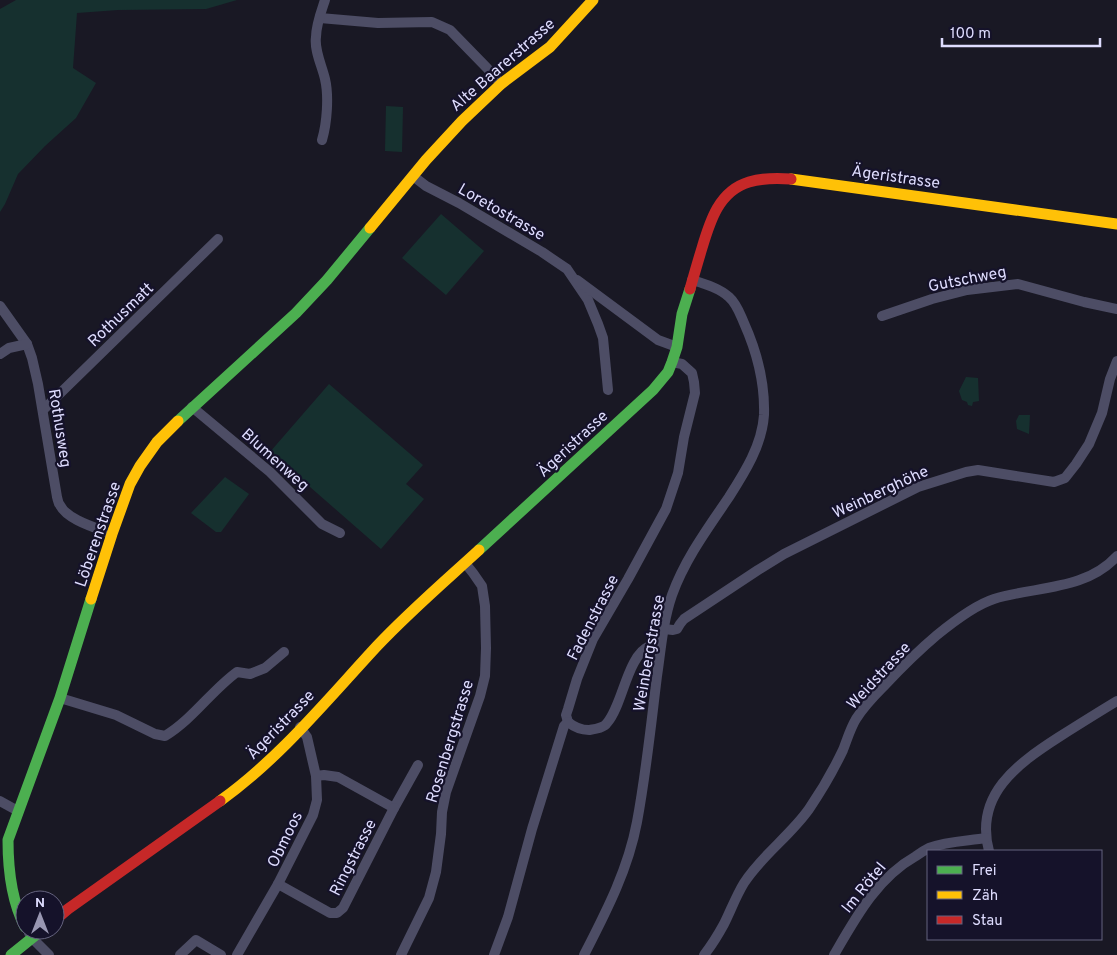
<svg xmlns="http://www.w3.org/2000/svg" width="1117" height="955" viewBox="0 0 1117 955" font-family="Overpass,sans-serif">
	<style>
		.green { fill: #16302f }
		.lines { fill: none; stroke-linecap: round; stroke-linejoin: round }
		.street { stroke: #4d4d65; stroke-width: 10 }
		.fast { stroke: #4caf50; stroke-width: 11 }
		.slow { stroke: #ffc107; stroke-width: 11 }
		.jam { stroke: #c62828; stroke-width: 11 }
		.labels { text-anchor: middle; stroke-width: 4.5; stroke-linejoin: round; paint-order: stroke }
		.street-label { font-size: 16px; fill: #dedcfe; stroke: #15122a }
	</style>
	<rect width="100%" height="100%" fill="#191824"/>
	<g class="green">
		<polygon points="16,0 237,0 206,9 118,10 77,13 73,68 96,83 76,118 45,146 18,174 5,204 0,212 0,9"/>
		<polygon points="386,106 403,107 402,152 385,151"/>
		<polygon points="441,214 484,251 446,295 402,258"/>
		<polygon points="966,377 978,378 979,401 973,402 972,406 968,405 967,402 962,400 959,391"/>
		<polygon points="329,384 423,465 406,484 424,499 381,549 270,452"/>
		<polygon points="1019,415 1030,415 1029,434 1017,429 1016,421"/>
		<polygon points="225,477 249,494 221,532 216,532 191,513"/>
	</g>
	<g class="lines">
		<g class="street">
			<polyline points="320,18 378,23 432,22 450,30 487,68 501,84"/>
			<path d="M 322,140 C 327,123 329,96 325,79 C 322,66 314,50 316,37 C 316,25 321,12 325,0"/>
			<polyline points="413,176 426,186 459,203 542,252 567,269 588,300 598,324 603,338 608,390"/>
			<polyline points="577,280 658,340 677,347"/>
			<path d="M 0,306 L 27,344 L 32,358 L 38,384 L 57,497 C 58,500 58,503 60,505 C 67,520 97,528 112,534"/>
			<polyline points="882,316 932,299 967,290 1018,284 1084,302 1117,309"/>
			<polyline points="0,354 9,348 27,344"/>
			<polyline points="192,407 270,472 322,524 340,533"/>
			<polyline points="43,410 218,239"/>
			<polyline points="664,629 673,630 677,629 680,624 684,619 758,570 784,554 918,487 966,472 978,470 1054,482 1065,478 1076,464 1089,444 1102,413 1110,379 1117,361"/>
			<path d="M 60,698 L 116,715 L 155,734 L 165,736 C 193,719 211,691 237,672 L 250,674 L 265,668 L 284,652"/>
			<polyline points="568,722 566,715 568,709 577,679 593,639 628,579 666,509 678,473 684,437 695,393 694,382 692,373 682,364 672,362"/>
			<path d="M 568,722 C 574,727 581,730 589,730 C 595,729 604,728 607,723 C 623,705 627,655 650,646 C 653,644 658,645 661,645"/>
			<polyline points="316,776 324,775 338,777 394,808 418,765"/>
			<polyline points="0,801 18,811"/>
			<path d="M 989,851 C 974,795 1017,764 1059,737 C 1078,725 1097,713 1117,701"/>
			<polyline points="278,884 330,913 337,913 343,908 394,808"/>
			<polyline points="29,933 32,938 49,955"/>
			<polyline points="180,955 196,940 221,955"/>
			<polyline points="237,955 278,884 313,815 317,800 316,776 307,737 300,727"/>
			<polyline points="401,955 429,898 436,872 441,834 442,812 446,792 480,696 485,676 486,648 485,606 482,586 473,573 465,563"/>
			<polyline points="494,955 508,917 532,829 564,726 568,722"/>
			<path d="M 584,955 C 606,912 628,870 637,822 C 646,774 651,725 657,676 C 661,649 663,621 672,595 C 685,559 708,528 729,497 C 745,472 762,445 764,415 C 765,383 757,352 744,323 C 740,314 737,304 729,297 C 719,288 705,284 692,280"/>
			<path d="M 704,955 C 712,945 718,935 724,924 C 731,910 736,896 744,883 C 762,855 790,836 809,809 C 822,790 833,771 843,750 C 847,740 850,729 856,719 C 863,708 873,697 883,687 C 900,669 918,651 937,635 C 953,622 975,605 994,599 C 1035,586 1085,591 1117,556"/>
			<path d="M 834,955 C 856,917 877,878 916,856 C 920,853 925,850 929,848 C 947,841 967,841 986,838"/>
		</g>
		<g class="fast">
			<polyline points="178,421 296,313 327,280 370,228"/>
			<polyline points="479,550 653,390 668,372 672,362 677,347 682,314 690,289"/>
			<path d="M 25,927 C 11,900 8,870 8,840 L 60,698 L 91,599"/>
			<polyline points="11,955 42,930"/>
		</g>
		<g class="slow">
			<polyline points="791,179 1117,224"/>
			<polyline points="370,228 426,160 462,121 501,84 550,47 593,0"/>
			<polyline points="91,599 112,534 130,484 140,466 157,442 178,421"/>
			<path d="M 220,801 C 280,758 327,700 377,646 C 409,612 444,582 479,550"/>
		</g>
		<g class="jam">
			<path d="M 690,289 C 694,275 698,261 702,248 C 710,221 719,191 749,182 C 762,178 777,178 791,179"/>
			<polyline points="55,920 68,909 220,801"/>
		</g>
	</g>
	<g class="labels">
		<g class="street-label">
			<text transform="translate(502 64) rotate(-41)" y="6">Alte Baarerstrasse</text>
			<text transform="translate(896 176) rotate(8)" y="6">Ägeristrasse</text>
			<text transform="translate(502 211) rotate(30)" y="6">Loretostrasse</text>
			<text transform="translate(967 278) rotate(-11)" y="6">Gutschweg</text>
			<text transform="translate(120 314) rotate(-44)" y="6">Rothusmatt</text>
			<text transform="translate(61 428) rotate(81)" y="6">Rothusweg</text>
			<text transform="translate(572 443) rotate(-43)" y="6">Ägeristrasse</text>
			<text transform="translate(276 459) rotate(42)" y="6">Blumenweg</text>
			<text transform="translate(880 491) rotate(-25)" y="6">Weinberghöhe</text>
			<text transform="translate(97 534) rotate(-71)" y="6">Löberenstrasse</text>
			<text transform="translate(592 617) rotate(-63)" y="6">Fadenstrasse</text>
			<text transform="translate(648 653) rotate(-80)" y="6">Weinbergstrasse</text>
			<text transform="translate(878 675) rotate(-47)" y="6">Weidstrasse</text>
			<text transform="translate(280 724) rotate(-46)" y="6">Ägeristrasse</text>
			<text transform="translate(449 741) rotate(-73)" y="6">Rosenbergstrasse</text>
			<text transform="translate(284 839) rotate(-64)" y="6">Obmoos</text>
			<text transform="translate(352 857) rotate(-63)" y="6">Ringstrasse</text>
			<text transform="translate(863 887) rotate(-51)" y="6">Im Rötel</text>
		</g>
	</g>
	<rect x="927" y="850" width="175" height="90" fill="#15122a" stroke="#65637f"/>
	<rect x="937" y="866" width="25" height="8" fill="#4caf50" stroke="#65637f"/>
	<text x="972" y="875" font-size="15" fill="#dedcfe">Frei</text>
	<rect x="937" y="891" width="25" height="8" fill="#ffc107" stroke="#65637f"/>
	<text x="972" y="900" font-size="15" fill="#dedcfe">Zäh</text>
	<rect x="937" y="916" width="25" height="8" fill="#c62828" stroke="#65637f"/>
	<text x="972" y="925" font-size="15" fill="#dedcfe">Stau</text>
	<g transform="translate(40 915)"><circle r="24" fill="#15122a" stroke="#65637f"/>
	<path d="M0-4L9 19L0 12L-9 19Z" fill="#9997b2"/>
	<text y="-8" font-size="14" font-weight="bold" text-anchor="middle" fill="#dedcfe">N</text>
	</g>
	<path d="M942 38v8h158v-8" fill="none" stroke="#dedcfe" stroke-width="2.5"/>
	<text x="950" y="38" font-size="15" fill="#dedcfe" stroke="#15122a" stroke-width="4" paint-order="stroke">100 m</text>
</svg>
